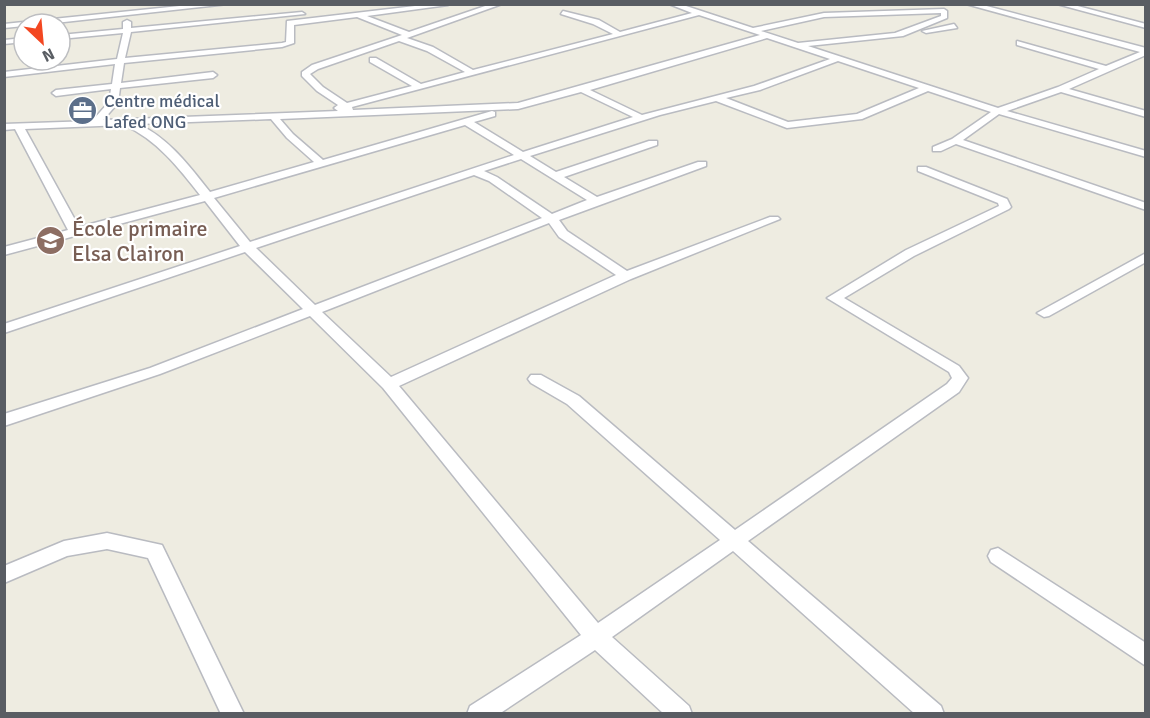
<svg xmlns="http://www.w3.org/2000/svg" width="1150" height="718" viewBox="0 0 1150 718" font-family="Signika,sans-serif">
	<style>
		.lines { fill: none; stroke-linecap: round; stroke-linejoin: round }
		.minor-casing { stroke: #b9bbc1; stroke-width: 3 }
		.minor { fill: #fff; fill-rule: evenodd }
		.labels { text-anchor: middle; stroke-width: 4.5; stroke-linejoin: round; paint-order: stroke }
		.far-service-label { font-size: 18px; fill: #4e5e75; stroke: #fff; text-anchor: start }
		.education-label { font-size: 22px; fill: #785e54; stroke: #fff; text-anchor: start }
	</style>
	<rect width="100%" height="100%" fill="#eeece1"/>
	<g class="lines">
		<defs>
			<g id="minor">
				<polygon points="199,4 228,4 46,24 24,24 24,26 4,28 4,24"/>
				<path d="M 432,4 L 448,5 L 367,16 L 409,32 L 491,4 L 502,4 L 407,38 L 433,47 L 473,70 L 613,34 L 593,24 L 561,14 L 563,11 L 599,20 L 620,32 L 692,13 L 669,4 L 680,4 L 753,28 L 824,13 L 944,9 L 947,11 L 947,18 L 903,36 L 808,46 L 998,108 L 1058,87 L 1099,69 L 1017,45 L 1017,41 L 1106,66 L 1140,52 L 966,4 L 979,4 L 1146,48 L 1146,55 L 1069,89 L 1146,111 L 1146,117 L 1061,92 L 1007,111 L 1146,151 L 1146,157 L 999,114 L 963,140 L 1146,203 L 1146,210 L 956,144 L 941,151 L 933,151 L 933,147 L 952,139 L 991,112 L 928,91 L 862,119 L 787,128 L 716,101 L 660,115 L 530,156 L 556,172 L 649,141 L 657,141 L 657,145 L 564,177 L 597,197 L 698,162 L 706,162 L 706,166 L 559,220 L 567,231 L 627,271 L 770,217 L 778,217 L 780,219 L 631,279 L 399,386 L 598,623 L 720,540 L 567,404 L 531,383 L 528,379 L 531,375 L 541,375 L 579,396 L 735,530 L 947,384 L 952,378 L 949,372 L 827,298 L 906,250 L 999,206 L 998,203 L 918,171 L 918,167 L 926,167 L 1007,199 L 1011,207 L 1009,209 L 914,256 L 844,298 L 959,366 L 968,378 L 959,392 L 748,541 L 941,706 L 944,714 L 915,714 L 733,551 L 612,637 L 689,706 L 692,714 L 664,714 L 595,650 L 499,714 L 467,714 L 470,706 L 581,635 L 383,388 L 310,316 L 160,374 L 4,426 L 4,414 L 150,368 L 303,309 L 245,252 L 4,333 L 4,324 L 240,246 L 205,201 L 4,255 L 4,247 L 68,230 L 15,129 L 4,130 L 4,124 L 92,121 L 109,102 L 111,89 L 56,96 L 52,93 L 56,90 L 112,84 L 115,64 L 4,77 L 4,72 L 117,59 L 123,33 L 60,39 L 60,35 L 123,29 L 123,22 L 127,20 L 131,22 L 131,28 L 302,12 L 305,14 L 131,32 L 125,58 L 282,43 L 286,42 L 287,21 ZM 941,13 L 941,16 L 895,33 L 798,43 L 761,31 L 824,17 ZM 699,15 L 760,35 L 518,103 L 353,110 L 352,107 ZM 357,17 L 402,35 L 312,65 L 302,72 L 302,76 L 317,91 L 338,105 L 334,108 L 338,111 L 103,120 L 118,103 L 120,88 L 213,78 L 217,75 L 213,72 L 121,83 L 124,63 L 282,47 L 294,43 L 294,25 ZM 767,38 L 830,59 L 754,86 L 642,115 L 590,90 ZM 399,41 L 427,51 L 465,72 L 421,84 L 376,58 L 370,58 L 370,62 L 412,86 L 347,103 L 323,87 L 310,74 L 318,69 ZM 838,61 L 919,88 L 857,114 L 788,122 L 726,98 L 760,90 ZM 581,92 L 633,117 L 523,152 L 474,122 L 495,116 L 495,112 L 492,111 L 323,160 L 293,134 L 280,119 L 518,109 ZM 271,119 L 287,138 L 314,162 L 210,192 C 190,167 169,138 138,124 ZM 124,125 C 157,140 178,167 200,195 L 79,227 L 25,129 ZM 465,125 L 514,155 L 250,242 L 214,198 ZM 521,159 L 587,200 L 552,214 L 497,177 L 484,171 ZM 474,175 L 489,181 L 542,218 L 315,305 L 256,248 ZM 549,223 L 559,237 L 616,275 L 391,377 L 322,312 Z"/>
				<polygon points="1057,4 1070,4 1146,24 1146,28"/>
				<polygon points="954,24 957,28 926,33 922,31"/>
				<polygon points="24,38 24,42 4,44 4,40"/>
				<polygon points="1146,253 1146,262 1049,316 1044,317 1037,313"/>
				<polygon points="107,533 162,545 244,714 221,714 148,558 107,549 67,556 4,583 4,566 64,541"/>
				<polygon points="998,548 1146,643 1146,666 991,562 988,556 991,550"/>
			</g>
		</defs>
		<use href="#minor" class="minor-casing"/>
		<use href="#minor" class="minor"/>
	</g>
	<defs>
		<symbol id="office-disc" viewBox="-11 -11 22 22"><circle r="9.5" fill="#5c6f8a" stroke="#fff"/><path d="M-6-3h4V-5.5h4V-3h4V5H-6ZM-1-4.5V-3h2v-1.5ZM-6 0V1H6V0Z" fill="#fff"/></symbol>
		<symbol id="school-disc" viewBox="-11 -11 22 22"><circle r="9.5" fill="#8d6e63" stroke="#fff"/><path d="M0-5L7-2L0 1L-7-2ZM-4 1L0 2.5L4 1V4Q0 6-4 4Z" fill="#fff"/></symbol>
	</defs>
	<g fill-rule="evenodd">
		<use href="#office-disc" x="66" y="94" width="33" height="33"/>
		<use href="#school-disc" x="34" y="224" width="33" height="33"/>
	</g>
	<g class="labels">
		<g class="far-service-label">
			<text x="104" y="107">Centre médical<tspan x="104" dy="21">Lafed ONG</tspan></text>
		</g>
		<g class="education-label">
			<text x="72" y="236">École primaire<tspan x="72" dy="25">Elsa Clairon</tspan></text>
		</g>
	</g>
	<rect width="1150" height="718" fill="none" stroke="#595d63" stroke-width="12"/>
	<g transform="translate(42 42) rotate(154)"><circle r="28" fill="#ffffff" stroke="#bdbec1" stroke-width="1.5"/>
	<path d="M0-4.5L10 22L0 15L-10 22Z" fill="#f34721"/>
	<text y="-9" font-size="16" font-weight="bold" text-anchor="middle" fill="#595d63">N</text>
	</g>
</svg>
